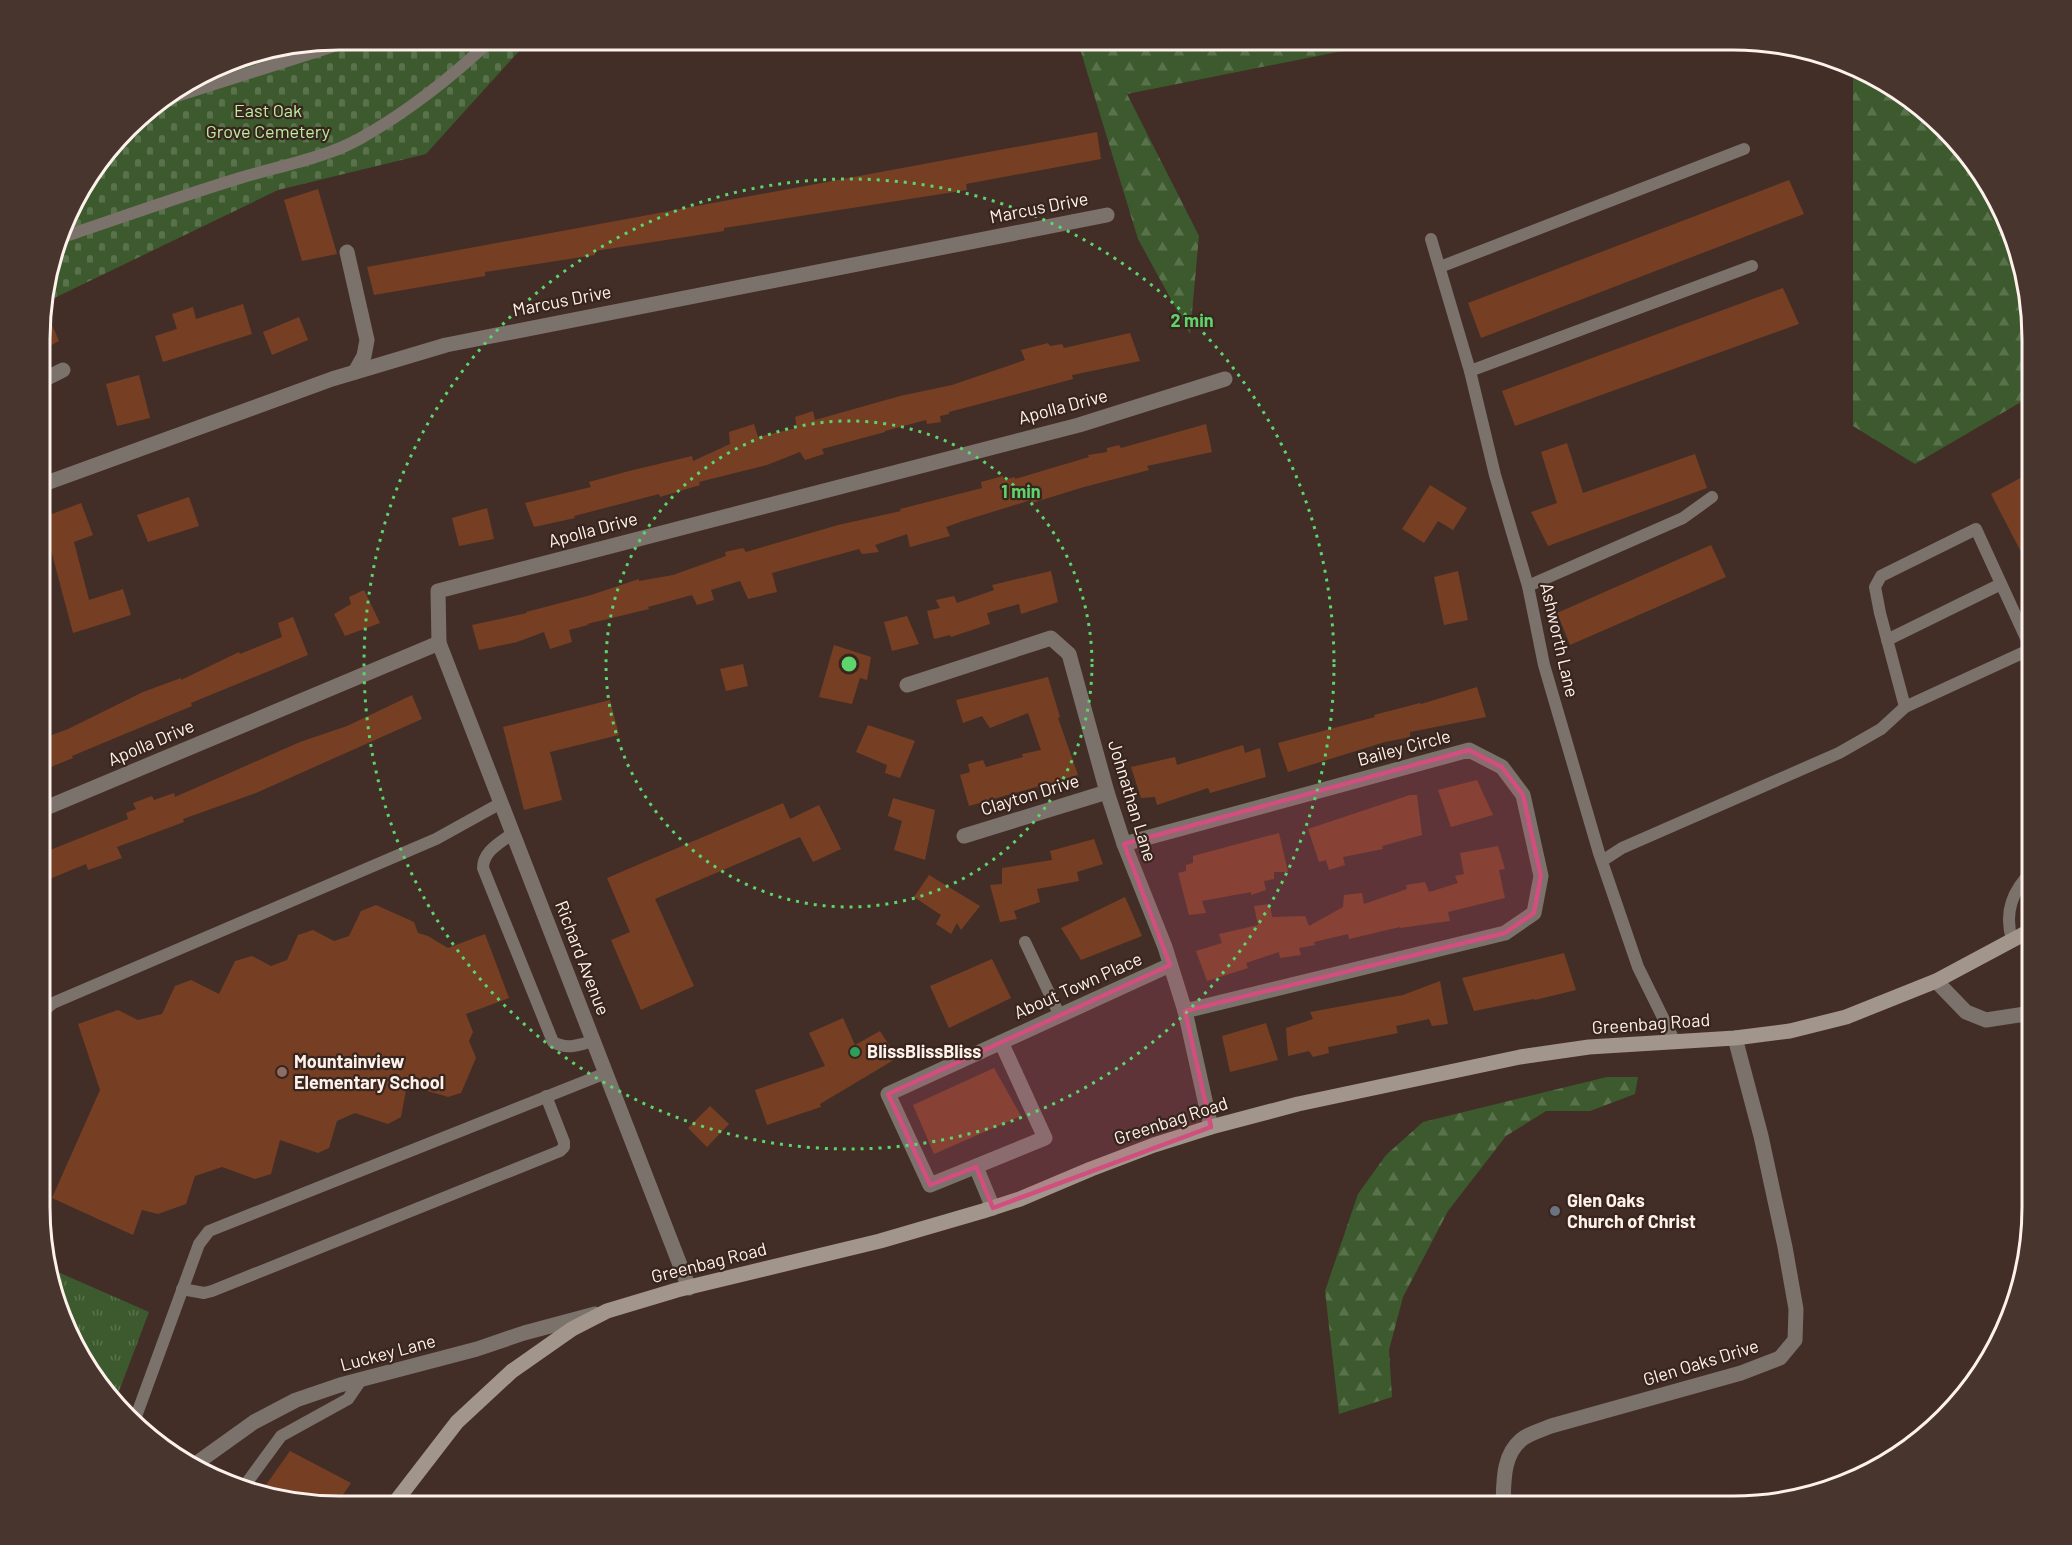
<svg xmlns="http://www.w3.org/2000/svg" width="2072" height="1545" viewBox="0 0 2072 1545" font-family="Barlow,sans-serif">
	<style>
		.grass { fill: url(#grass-tufts) }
		.forest { fill: url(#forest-firs) }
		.cemetery { fill: url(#cemetery-stones) }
		.building { fill: #763f23 }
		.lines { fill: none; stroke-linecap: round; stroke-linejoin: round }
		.lane { stroke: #7b726c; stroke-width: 12 }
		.street { stroke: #7b726c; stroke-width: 15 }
		.secondary { stroke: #a2958b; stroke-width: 15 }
		.marked { fill: #d14e7f; fill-opacity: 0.2; stroke: #d14e7f; stroke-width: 4.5; stroke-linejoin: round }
		.ring { fill: none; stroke: #5ed56c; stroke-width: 3; stroke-dasharray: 3 6 }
		.leisure-dot { fill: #2e9e5b; stroke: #38251d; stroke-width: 2 }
		.education-dot { fill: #8d6e63; stroke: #38251d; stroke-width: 2 }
		.worship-dot { fill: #6b7280; stroke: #38251d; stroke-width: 2 }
		.labels { text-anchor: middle; stroke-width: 4.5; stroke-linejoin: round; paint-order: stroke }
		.park-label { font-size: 18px; fill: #bbefa1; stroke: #38251d }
		.street-label { font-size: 18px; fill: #fef1ec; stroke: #38251d }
		.poi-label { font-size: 18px; font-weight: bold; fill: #fef1ec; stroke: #38251d; text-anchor: start }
		.rim { fill: none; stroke: #fef1ec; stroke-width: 3 }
		.centre { fill: #5ed56c; stroke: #38251d; stroke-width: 3 }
		.ring-label { font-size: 18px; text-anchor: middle; font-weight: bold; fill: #5ed56c; stroke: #38251d; stroke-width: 4.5; stroke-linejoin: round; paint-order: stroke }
	</style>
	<defs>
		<pattern id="grass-tufts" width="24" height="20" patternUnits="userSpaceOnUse" patternTransform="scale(1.5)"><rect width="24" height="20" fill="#3c5a2d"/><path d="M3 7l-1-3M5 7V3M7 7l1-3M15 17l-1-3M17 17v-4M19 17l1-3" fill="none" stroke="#59724c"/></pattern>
		<pattern id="forest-firs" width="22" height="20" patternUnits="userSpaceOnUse" patternTransform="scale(1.5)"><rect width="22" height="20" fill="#3c5a2d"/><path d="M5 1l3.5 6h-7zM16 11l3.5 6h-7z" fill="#59724c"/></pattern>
		<pattern id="cemetery-stones" width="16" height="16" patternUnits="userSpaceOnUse" patternTransform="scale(1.5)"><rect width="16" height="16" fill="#3c5a2d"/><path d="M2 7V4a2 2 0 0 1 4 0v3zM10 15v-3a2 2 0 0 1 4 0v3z" fill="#59724c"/></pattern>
	</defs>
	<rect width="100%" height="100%" fill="#422e27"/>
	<polygon class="grass" points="51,1269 149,1312 116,1399 70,1339"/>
	<g class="forest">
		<polygon points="1077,39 1403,39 1127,94 1199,236 1190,334 1138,239"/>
		<polygon points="1853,65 1931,113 2002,206 2023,261 2033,338 2033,395 1915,464 1853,426"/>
		<polygon points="1607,1077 1638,1077 1635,1094 1590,1111 1546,1111 1506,1136 1448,1211 1403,1297 1389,1350 1392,1397 1339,1414 1325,1291 1358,1194 1386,1155 1423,1122"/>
	</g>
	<polygon class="cemetery" points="339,39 530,39 426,154 278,190 42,304 42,299 79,189 141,113 242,55"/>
	<g class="building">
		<polygon points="1097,132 1101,159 966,184 967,190 724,228 724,231 595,251 595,255 485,272 485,276 374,295 367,267"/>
		<polygon points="1789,180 1804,214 1481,338 1468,303"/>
		<polygon points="318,189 337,254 302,261 284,200"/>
		<polygon points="1783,288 1799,324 1515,426 1502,391"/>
		<polygon points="42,301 59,341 42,350"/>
		<polygon points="243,304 252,334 163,362 155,336 177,329 172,314 193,307 196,319"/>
		<polygon points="299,317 308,340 272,355 263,332"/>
		<polygon points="1130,333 1140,361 1072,375 1073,379 949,412 949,414 940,416 941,422 927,424 926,420 885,431 885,432 822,449 824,454 805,460 800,452 767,465 699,482 700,485 660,497 659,494 574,516 575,518 534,527 525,503 591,487 589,482 629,471 692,456 693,461 730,444 729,432 754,424 758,437 797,428 795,417 813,411 815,420 900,396 952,385 1025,360 1021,350 1048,343 1050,346 1062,344 1064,348"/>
		<polygon points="139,375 150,418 117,426 106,384"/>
		<polygon points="1206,424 1212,452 1147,466 1149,470 1084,487 1032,503 1031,500 963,521 946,527 950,536 910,547 907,534 875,545 879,552 862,554 859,549 772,573 777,592 748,599 740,581 711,590 714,600 697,605 692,595 648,607 649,609 587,624 588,625 569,630 572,642 550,649 544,632 517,642 479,650 472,625 527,613 526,612 591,595 639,579 639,581 673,575 726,556 725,552 743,548 746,552 838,525 901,511 900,509 982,488 981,482 1003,476 1004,480 1015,477 1015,479 1089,457 1088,455 1107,452 1107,448 1119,445 1121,448"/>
		<polygon points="1567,443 1583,493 1695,454 1707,488 1548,546 1531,512 1557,503 1541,452"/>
		<polygon points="2033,471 2033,575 1991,494"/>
		<polygon points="1430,485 1467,508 1453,530 1438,521 1424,543 1402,529"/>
		<polygon points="189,497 199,526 148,542 137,515"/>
		<polygon points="81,503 93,535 74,542 89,600 123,589 131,615 73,633 51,550 41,553 41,518"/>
		<polygon points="487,508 494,539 459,546 452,518"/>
		<polygon points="1711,545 1726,577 1570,645 1557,613"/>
		<polygon points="1051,571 1058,602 1021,614 1019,604 987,613 990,624 951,637 950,635 934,639 927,611 940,608 936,600 954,596 957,603 994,590 992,585"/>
		<polygon points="1458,571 1468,620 1444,625 1434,577"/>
		<polygon points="364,590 380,623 345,636 334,614 351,604 349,597"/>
		<polygon points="907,616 919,644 892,651 884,622"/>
		<polygon points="293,617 308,655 191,703 192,706 72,756 73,758 41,771 41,739 68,729 143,692 181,678 181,680 239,652 240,654 282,637 278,623"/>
		<polygon points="834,645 871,657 867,680 860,678 852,704 819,697"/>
		<polygon points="743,664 748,686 726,691 720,669"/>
		<polygon points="1048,677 1060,717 1058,718 1078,775 969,806 960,775 970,772 968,764 983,760 986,767 1023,757 1022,754 1041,750 1028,713 990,728 982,716 963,723 956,700"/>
		<polygon points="1477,687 1486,717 1410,732 1410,737 1385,742 1288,772 1278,743 1375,717 1374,715 1420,703 1421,704"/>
		<polygon points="412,695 422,719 256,793 183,819 184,822 117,847 122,858 88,870 86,864 40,883 40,854 128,819 126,813 136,809 133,803 152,796 154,800 174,793 175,797 300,742 347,726"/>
		<polygon points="610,700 619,735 550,752 562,800 524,810 503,727"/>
		<polygon points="868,725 915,741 900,778 885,773 887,765 856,752"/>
		<polygon points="1243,745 1245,753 1260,748 1266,777 1210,793 1208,788 1157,805 1155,797 1141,798 1131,767 1175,757 1177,765"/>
		<polygon points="1477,780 1493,815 1451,827 1438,790"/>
		<polygon points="1410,795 1417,795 1422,835 1382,846 1383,849 1343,857 1345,865 1329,870 1326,860 1319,862 1308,829"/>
		<polygon points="893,798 935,810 925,860 894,850 902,821 888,816"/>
		<polygon points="783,803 790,819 819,805 841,849 813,862 800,837 655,899 694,986 641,1010 611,940 630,932 607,878"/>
		<polygon points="1279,833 1288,872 1274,872 1274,879 1264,881 1266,890 1251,895 1251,892 1202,901 1206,913 1189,915 1178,873 1186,871 1186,865 1193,863 1193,856"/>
		<polygon points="1094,839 1103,864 1077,872 1079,881 1037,889 1040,902 1014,911 1017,919 1000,922 990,885 1002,884 1002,868 1052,860 1050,851"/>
		<polygon points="1498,846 1505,869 1499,870 1505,898 1448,912 1450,921 1400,928 1400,927 1349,939 1348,934 1314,942 1315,945 1299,948 1301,955 1280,958 1279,952 1246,963 1248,968 1207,981 1196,951 1222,943 1219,934 1258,925 1254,906 1270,904 1272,917 1305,916 1309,926 1343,907 1344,895 1362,893 1364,904 1407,889 1406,885 1425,882 1429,892 1458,883 1455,876 1464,874 1460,853"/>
		<polygon points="929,875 980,906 961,930 957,923 951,934 936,924 941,915 914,897"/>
		<polygon points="1125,897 1142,936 1081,960 1061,928"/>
		<polygon points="376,905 414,922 418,933 428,936 448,948 485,934 509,998 466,1014 473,1032 469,1041 476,1058 461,1093 448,1097 407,1085 401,1117 388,1124 355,1113 337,1121 329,1148 318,1153 280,1140 271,1174 255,1179 222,1167 195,1176 186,1204 158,1214 142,1210 133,1235 52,1198 100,1090 78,1024 118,1010 138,1020 162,1014 175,986 191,980 219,994 235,961 252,956 271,966 287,960 298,935 313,930 334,941 349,936 361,911"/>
		<polygon points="1564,953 1576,990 1535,1000 1534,999 1474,1011 1462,978"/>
		<polygon points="992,959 1011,998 949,1028 930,986"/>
		<polygon points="1440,981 1448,1024 1432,1026 1429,1019 1396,1026 1398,1033 1328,1047 1329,1053 1313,1057 1309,1051 1288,1056 1286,1028 1313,1019 1310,1012 1403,995"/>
		<polygon points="843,1018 855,1045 880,1031 897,1058 820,1104 821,1107 767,1125 755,1090 825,1066 809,1033"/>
		<polygon points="1266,1023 1278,1060 1230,1072 1222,1036"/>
		<polygon points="994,1068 1021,1116 934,1154 913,1105"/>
		<polygon points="710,1106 729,1124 707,1147 688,1128"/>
		<polygon points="290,1451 351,1483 336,1505 319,1505 261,1492"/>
	</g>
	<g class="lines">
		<g class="lane">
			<polyline points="164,100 356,39"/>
			<path d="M 63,237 C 122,217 181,196 240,178 C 279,166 326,158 361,138 C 407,112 454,75 492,39"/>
			<polyline points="1431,239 1470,371 1495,475 1528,586 1544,665 1599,853 1638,967 1675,1042"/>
			<polyline points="1440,267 1744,149"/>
			<polyline points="1470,371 1752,266"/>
			<polyline points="1528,586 1683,518 1712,497"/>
			<polyline points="1887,640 2001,584"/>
			<polyline points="2031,649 1905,707 1880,613 1875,587 1881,576 1976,529 2031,649 2033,653"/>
			<path d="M 513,833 C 500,843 483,851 483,868 L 553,1042 C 567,1050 579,1045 593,1041"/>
			<polyline points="1602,861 1622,848 1839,753 1881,729 1905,707"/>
			<path d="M 2012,940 C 2004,912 2012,891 2033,870"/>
			<polyline points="1025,942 1060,1016"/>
			<polyline points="40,1014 53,1003 436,839 501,803"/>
			<polyline points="182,1289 204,1293 212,1291 560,1151 564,1147 564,1142 546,1096"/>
			<polyline points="134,1422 199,1244 209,1231 606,1073"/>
			<polyline points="243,1488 281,1436 348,1399 361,1380"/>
		</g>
		<g class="street">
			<polyline points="347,252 367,340 364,356 355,372"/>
			<polyline points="41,381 63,370"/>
			<polyline points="41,485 332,379 446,345 1107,215"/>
			<polyline points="907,685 1051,638 1069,654 1107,792 1124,844 1165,947 1185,1011 1211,1127"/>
			<polyline points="41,810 439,643"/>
			<polyline points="964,836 1107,792"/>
			<polyline points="1124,844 1469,750 1502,767 1523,795 1541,876 1534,913 1505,933 1185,1011"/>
			<polyline points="1936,981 1966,1012 1986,1020 2032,1013"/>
			<polyline points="1001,1042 1045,1138 930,1185 888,1094 1170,965"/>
			<polyline points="976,1167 993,1208"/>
			<polyline points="689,1288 439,643 438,591 1079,425 1225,379"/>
			<polyline points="194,1465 254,1422 296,1400 340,1385 477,1349 524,1333 595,1314"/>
			<path d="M 1503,1506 C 1504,1483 1502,1456 1521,1440 C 1529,1433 1542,1430 1551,1426 L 1741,1373 L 1780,1358 L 1795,1340 L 1796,1309 L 1785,1247 L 1761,1136 L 1735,1038"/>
		</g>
		<polyline class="secondary" points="393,1505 457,1422 512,1371 572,1329 607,1311 677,1290 880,1241 983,1211 1020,1199 1091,1169 1154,1145 1211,1127 1298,1104 1520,1057 1589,1047 1735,1038 1790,1031 1846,1017 1936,981 2033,929"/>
	</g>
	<path class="marked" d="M 1469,750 L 1502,767 L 1523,795 L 1541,876 L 1534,913 L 1505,933 L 1185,1011 L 1211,1127 L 993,1208 L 976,1167 L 930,1185 L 888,1094 L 1170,965 L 1124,844 Z"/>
	<g class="ring">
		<circle cx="849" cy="664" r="243"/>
		<circle cx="849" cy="664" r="485"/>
	</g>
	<circle class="leisure-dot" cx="855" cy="1052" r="6"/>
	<circle class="education-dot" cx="282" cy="1072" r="6"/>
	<circle class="worship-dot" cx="1555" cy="1211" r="6"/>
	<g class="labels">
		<g class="park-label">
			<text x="268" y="117">East Oak<tspan x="268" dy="21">Grove Cemetery</tspan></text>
		</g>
		<g class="street-label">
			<text transform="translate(1039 208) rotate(-11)" y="6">Marcus Drive</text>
			<text transform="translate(562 301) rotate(-11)" y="6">Marcus Drive</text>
			<text transform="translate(1063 407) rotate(-15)" y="6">Apolla Drive</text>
			<text transform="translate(593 530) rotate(-15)" y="6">Apolla Drive</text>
			<text transform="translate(1559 640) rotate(77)" y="6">Ashworth Lane</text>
			<text transform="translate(151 743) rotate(-23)" y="6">Apolla Drive</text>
			<text transform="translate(1404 748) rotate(-15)" y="6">Bailey Circle</text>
			<text transform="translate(1030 795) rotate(-17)" y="6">Clayton Drive</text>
			<text transform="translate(1132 801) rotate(73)" y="6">Johnathan Lane</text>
			<text transform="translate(582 958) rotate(69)" y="6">Richard Avenue</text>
			<text transform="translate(1078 986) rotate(-24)" y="6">About Town Place</text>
			<text transform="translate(1651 1024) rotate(-4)" y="6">Greenbag Road</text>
			<text transform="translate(1171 1121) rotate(-18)" y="6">Greenbag Road</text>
			<text transform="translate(709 1263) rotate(-14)" y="6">Greenbag Road</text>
			<text transform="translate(388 1353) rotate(-15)" y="6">Luckey Lane</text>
			<text transform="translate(1701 1363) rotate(-17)" y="6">Glen Oaks Drive</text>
		</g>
		<g class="poi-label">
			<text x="867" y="1058">BlissBlissBliss</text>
			<text x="294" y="1068">Mountainview<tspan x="294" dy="21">Elementary School</tspan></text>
			<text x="1567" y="1207">Glen Oaks<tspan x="1567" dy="21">Church of Christ</tspan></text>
		</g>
	</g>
	<path d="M0 0H2072V1545H0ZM339 50H1733A289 289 0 0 1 2022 339V1207A289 289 0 0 1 1733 1496H339A289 289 0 0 1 50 1207V339A289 289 0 0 1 339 50Z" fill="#48352e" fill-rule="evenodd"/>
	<path class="rim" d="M339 50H1733A289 289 0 0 1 2022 339V1207A289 289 0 0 1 1733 1496H339A289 289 0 0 1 50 1207V339A289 289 0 0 1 339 50Z"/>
	<circle cx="849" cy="664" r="9" class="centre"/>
	<g class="ring-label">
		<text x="1192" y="327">2 min</text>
		<text x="1021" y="498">1 min</text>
	</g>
</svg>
